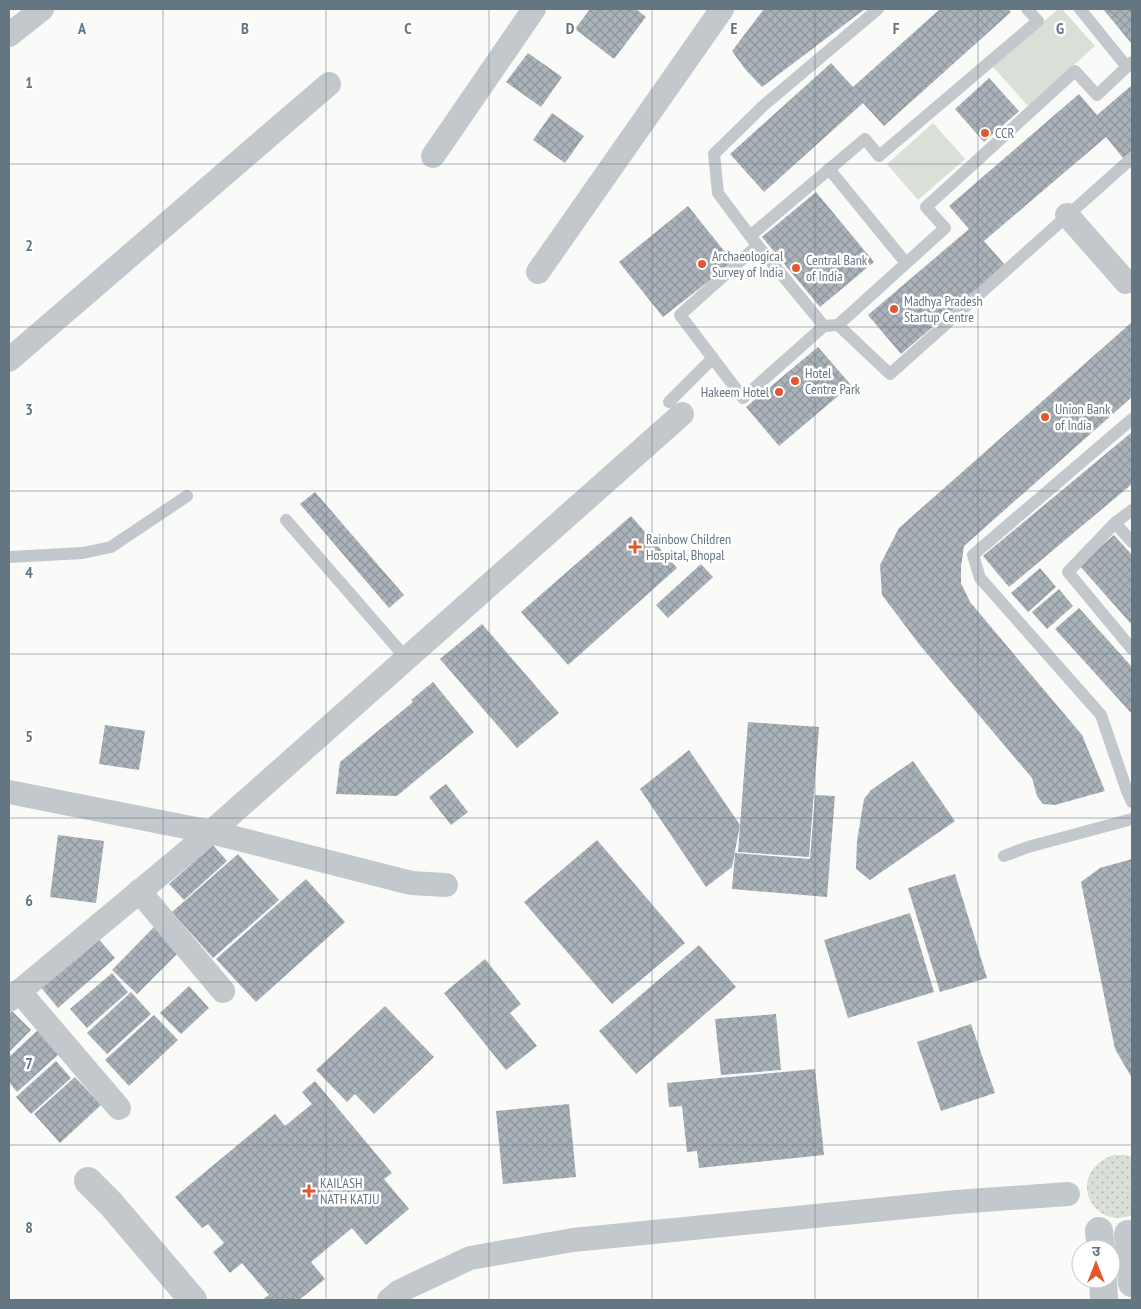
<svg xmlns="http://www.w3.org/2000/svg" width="1141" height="1309" viewBox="0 0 1141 1309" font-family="'PT Sans Narrow','Noto Sans Devanagari',sans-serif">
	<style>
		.grass { fill: url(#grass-dots) }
		.park { fill: #dadfd7 }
		.building { fill: url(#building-cross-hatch) }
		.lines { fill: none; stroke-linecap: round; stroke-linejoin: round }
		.service { stroke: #c3c8cc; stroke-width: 12 }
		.minor { stroke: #c3c8cc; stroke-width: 24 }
		.tertiary { stroke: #c3c8cc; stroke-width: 28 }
		.grid { fill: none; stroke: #657683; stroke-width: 1; stroke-opacity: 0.55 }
		.poi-dot { fill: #e4572e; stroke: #fff; stroke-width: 2 }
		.labels { text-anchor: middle; stroke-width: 5; stroke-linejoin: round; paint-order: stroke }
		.poi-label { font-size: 14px; fill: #657683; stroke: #fff; text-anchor: start }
		.grid-label { font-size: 16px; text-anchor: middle; font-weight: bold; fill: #657683; stroke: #fff; stroke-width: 5; stroke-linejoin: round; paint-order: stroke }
	</style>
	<defs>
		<pattern id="grass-dots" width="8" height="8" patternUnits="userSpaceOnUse" patternTransform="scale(1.25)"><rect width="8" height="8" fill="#dadfd7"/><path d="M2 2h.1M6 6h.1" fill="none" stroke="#b4b9b4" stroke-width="1.8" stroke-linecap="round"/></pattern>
		<pattern id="building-cross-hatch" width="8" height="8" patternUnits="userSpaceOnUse" patternTransform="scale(1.25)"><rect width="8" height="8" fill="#aab3b9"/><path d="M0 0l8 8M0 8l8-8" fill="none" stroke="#8e969c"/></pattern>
	</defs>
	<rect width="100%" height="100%" fill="#fafaf8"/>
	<path class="grass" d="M 1113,1155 L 1126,1155 L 1132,1157 L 1132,1215 C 1092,1231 1064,1174 1113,1155 Z"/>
	<g class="park">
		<polygon points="1058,9 1062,9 1095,46 1028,106 993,67"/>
		<polygon points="933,123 965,159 918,200 887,164"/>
	</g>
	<g class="building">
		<polygon points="590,9 636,9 646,17 614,59 575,29"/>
		<polygon points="764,9 865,9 762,87 745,69 732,51"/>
		<polygon points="940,9 1008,9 1011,12 884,126 863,103 764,192 730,154 831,63 853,87"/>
		<polygon points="1103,9 1132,9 1132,41 1131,43"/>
		<polygon points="528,53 562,77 541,107 506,82"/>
		<polygon points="989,78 1019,111 984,142 955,109"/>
		<polygon points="1132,85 1132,151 1123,158 1106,137 984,241 1005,265 901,354 868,315 969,229 949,206 1079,94 1097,115"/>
		<polygon points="552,113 584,136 565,163 533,140"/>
		<polygon points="816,192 874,262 820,307 762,237"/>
		<polygon points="688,206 733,262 663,317 619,262"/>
		<polygon points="1132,322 1132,397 964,546 961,567 961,583 970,602 1082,735 1105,791 1055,805 1043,804 1037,796 1032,778 919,644 882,595 880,565 899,528"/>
		<polygon points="818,347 851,385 779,446 746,407"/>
		<polygon points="1132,432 1132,484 1009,587 983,556"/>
		<polygon points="315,492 404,595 389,608 300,504"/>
		<polygon points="631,516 677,568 568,665 521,612"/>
		<polygon points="1114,535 1132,555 1132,625 1079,565"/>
		<polygon points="701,564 713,577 668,618 656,605"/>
		<polygon points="1040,568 1056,587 1028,612 1011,593"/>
		<polygon points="1059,589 1073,606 1047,629 1032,612"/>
		<polygon points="1079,608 1132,667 1132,714 1055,629"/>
		<polygon points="482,624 559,713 517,748 440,659"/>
		<polygon points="433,682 474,732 397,796 336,794 340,762 413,702 411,700"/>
		<polygon points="748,722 819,727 809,857 738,852"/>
		<polygon points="105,725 145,731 139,770 99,764"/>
		<polygon points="689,750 740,825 732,867 706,887 640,789"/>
		<polygon points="913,761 955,821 870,880 856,869 857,841 864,799 871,790"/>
		<polygon points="446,784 468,812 451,825 429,797"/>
		<polygon points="815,795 835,796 827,897 732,889 735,853 810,859"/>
		<polygon points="58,835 104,841 96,903 50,897"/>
		<polygon points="597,840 685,943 612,1004 524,902"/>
		<polygon points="213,845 227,861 184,900 169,884"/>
		<polygon points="238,854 279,900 213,958 172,912"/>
		<polygon points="1132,859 1132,1078 1115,1049 1081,882 1100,868"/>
		<polygon points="955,874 987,978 940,992 908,888"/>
		<polygon points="306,879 345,922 256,1002 216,959"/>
		<polygon points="910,913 934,992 848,1018 824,940"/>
		<polygon points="154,927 179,952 137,994 112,970"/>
		<polygon points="96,936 115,958 58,1008 39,985"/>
		<polygon points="699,945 736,987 636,1074 599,1031"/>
		<polygon points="485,959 521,1004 510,1013 537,1046 506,1070 444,993"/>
		<polygon points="112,973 128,992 87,1028 70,1009"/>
		<polygon points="189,986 209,1008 181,1034 160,1013"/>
		<polygon points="131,992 151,1014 107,1054 87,1033"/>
		<polygon points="385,1006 434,1057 374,1114 355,1094 347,1102 316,1070"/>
		<polygon points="12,1011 31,1030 9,1052 9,1014"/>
		<polygon points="776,1014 781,1070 721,1075 715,1019"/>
		<polygon points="154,1015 178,1040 129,1086 105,1060"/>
		<polygon points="971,1024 995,1093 941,1111 917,1042"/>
		<polygon points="39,1029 60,1053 17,1092 9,1082 9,1057"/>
		<polygon points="56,1061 71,1078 31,1114 16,1097"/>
		<polygon points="815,1069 824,1155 699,1168 697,1151 687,1152 682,1106 669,1107 667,1083"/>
		<polygon points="75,1077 101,1105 60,1143 34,1114"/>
		<polygon points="315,1081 392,1173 384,1179 409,1209 366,1245 352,1228 311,1262 325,1279 299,1300 262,1300 269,1295 242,1263 230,1273 213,1252 224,1243 208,1224 202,1228 175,1197 275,1114 285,1126 312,1104 302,1092"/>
		<polygon points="569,1104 576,1177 503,1184 496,1111"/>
	</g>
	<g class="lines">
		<g class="service">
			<polyline points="1080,9 1127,67"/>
			<polyline points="829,169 906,263"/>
			<polyline points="750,236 865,139 879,156 1038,21 1027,9"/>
			<polyline points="757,246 680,315 743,398 824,326 838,325 945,228 926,207 1075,71 1097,95 1132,62"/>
			<polyline points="838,325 890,374 1132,158"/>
			<polyline points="824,326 750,236 718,193 714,154 763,106 878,9"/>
			<polyline points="669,402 713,358"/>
			<polyline points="1132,419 973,555 980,578 1101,715 1127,791 1132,802"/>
			<polyline points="1132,510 1115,523 1068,572 1132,649"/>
			<polyline points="286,520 406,658"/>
			<polyline points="1115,523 1132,542"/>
			<polyline points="9,557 83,553 111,547 187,496"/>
			<polyline points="1004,856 1028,847 1132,819"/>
		</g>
		<g class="minor">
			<polyline points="9,35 42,9"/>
			<polyline points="433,156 534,9"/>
			<polyline points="1067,215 1126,282"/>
			<polyline points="538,272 722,9"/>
			<polyline points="9,360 329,84"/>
			<polyline points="9,792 211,832 411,883 446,885"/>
			<polyline points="139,891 223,991"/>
			<polyline points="19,991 119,1108"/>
			<polyline points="9,1000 211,832 682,414"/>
			<polyline points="389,1300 400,1291 470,1258 573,1240 956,1202 1068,1194"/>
		</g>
		<g class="tertiary">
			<polyline points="88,1181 111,1204 193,1300"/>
			<polyline points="1099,1231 1101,1249"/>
			<polyline points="1128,1234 1132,1283"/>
			<polyline points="1103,1279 1104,1300"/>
		</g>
	</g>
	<path class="grid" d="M 163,9 L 163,1300M 326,9 L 326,1300M 489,9 L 489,1300M 652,9 L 652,1300M 815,9 L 815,1300M 978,9 L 978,1300M 9,164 L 1132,164M 9,327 L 1132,327M 9,491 L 1132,491M 9,654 L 1132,654M 9,818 L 1132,818M 9,982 L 1132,982M 9,1145 L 1132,1145"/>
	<g class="poi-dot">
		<circle cx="985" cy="133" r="5"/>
		<circle cx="702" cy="264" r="5"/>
		<circle cx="796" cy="268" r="5"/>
		<circle cx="894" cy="309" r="5"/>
		<circle cx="795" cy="381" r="5"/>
		<circle cx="779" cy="392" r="5"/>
		<circle cx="1045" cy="417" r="5"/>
		<path d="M632.5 539.5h5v5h5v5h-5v5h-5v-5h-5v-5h5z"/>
		<path d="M306.5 1183.5h5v5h5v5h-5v5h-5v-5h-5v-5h5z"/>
	</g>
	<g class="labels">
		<g class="poi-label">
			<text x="995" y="138">CCR</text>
			<text x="712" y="261">Archaeological<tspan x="712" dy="16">Survey of India</tspan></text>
			<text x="806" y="265">Central Bank<tspan x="806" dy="16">of India</tspan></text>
			<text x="904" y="306">Madhya Pradesh<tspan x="904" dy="16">Startup Centre</tspan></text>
			<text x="805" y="378">Hotel<tspan x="805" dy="16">Centre Park</tspan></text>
			<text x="769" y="397" text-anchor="end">Hakeem Hotel</text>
			<text x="1055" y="414">Union Bank<tspan x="1055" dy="16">of India</tspan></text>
			<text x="646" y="544">Rainbow Children<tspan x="646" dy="16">Hospital, Bhopal</tspan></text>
			<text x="320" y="1188">KAILASH<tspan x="320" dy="16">NATH KATJU</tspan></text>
		</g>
	</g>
	<g class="grid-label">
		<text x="82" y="34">A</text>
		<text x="245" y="34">B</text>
		<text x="408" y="34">C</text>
		<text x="570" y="34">D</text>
		<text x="734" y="34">E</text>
		<text x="896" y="34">F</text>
		<text x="1060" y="34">G</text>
		<text x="29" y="88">1</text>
		<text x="29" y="251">2</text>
		<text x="29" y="415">3</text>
		<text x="29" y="578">4</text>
		<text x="29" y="742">5</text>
		<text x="29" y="906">6</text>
		<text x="29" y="1069">7</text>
		<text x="29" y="1233">8</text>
	</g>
	<rect width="1141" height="1309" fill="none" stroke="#657683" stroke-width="20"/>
	<g transform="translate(1096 1264)"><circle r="24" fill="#ffffff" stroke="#c1c8cd"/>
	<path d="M0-4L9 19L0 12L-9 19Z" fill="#e4572e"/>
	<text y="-8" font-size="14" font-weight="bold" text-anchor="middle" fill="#657683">उ</text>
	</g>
</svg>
